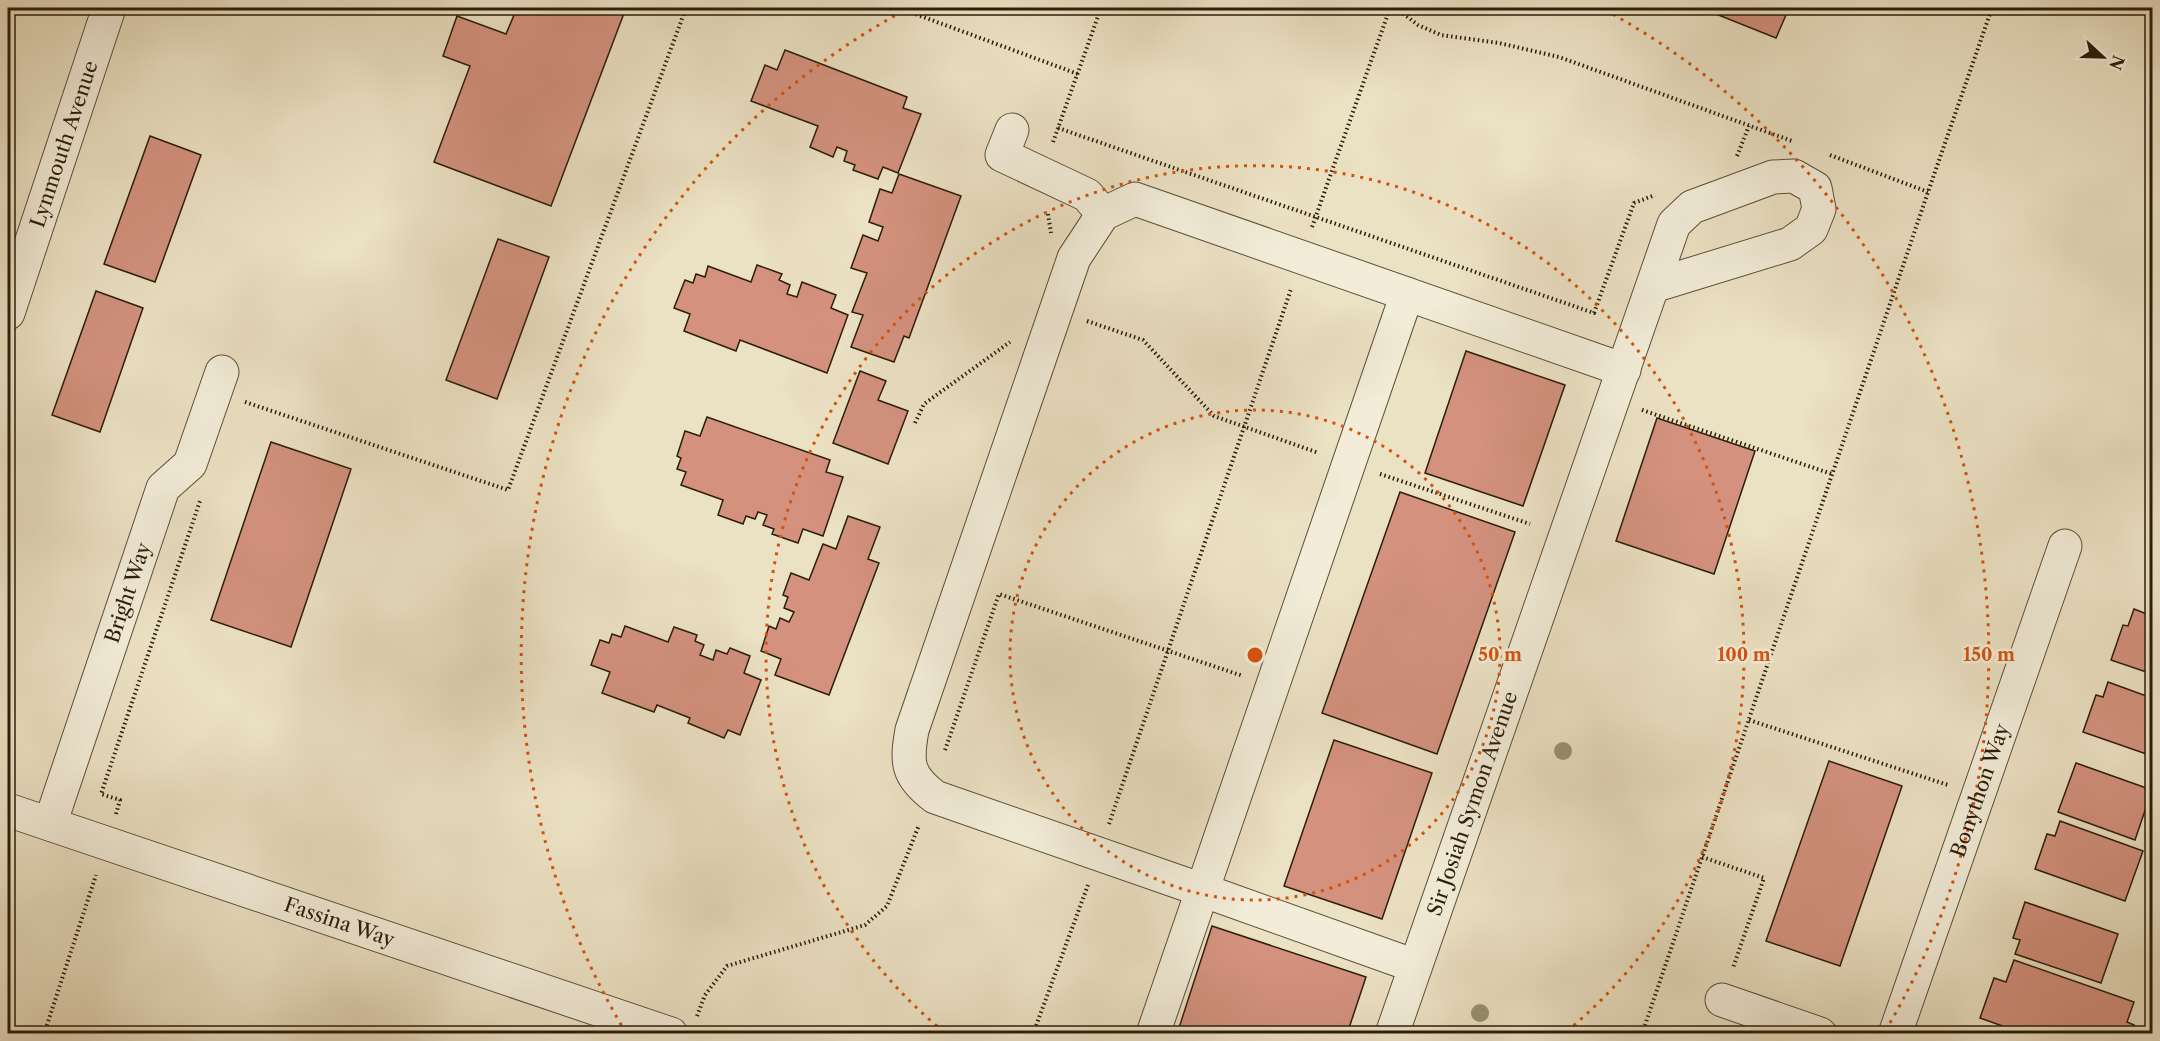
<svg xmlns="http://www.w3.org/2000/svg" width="2160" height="1041" viewBox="0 0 2160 1041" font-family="'Libre Caslon Text',serif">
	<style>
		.building { fill: #d3917e; stroke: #2b1e0b; stroke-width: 1.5 }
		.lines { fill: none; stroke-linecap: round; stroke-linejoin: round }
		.minor-casing { stroke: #5b4f39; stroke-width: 35 }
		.path { stroke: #2b1e0b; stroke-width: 4; stroke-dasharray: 1.5 3; stroke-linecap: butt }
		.minor { stroke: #f2ecd8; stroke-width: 33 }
		.tree { fill: #989174 }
		.ring { fill: none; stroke: #d5530c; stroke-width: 3; stroke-dasharray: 3 6 }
		.labels { text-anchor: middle; stroke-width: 5; stroke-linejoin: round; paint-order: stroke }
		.street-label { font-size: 20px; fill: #2b1e0b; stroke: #f2ecd8 }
		.centre { fill: #d5530c; stroke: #f2ecd8; stroke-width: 3 }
		.ring-label { font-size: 18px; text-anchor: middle; font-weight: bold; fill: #d5530c; stroke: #f2ecd8; stroke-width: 5; stroke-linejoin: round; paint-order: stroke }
	</style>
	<rect width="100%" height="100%" fill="#ebe1c3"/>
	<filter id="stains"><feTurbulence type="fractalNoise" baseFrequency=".00333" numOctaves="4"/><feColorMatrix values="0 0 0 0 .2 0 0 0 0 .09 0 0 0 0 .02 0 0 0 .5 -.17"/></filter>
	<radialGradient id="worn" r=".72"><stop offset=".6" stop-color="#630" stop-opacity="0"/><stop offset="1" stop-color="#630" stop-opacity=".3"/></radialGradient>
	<g class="building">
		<polygon points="517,8 626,8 551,206 434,162 470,66 443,56 457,16 506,34"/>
		<polygon points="1701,8 1789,8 1776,38"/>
		<polygon points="785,50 907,97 903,108 921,114 898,173 883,167 878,179 853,170 855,165 844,161 847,151 837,147 833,157 810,147 818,126 751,101 765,65 777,70"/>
		<polygon points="150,136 201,155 155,282 104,264"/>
		<polygon points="899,174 961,196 909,338 904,336 894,362 851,347 863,315 852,312 867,273 851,268 863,235 878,241 883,227 869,222 880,189 892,193"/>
		<polygon points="498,239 549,257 497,399 446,380"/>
		<polygon points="757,265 782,274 779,280 790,285 787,294 797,297 802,282 836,295 831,308 848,315 827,373 740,340 736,351 684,331 690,314 674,308 685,280 693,283 696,274 705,277 708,266 751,282"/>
		<polygon points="96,291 143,308 100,432 52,415"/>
		<polygon points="1466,351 1565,385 1523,506 1425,473"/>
		<polygon points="860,371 886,381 878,400 908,411 888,464 833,443"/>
		<polygon points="707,417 830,460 826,472 843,477 823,536 803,529 798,543 772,534 774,529 763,525 767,515 758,512 755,519 746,516 743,524 718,515 723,500 681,485 686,472 677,469 681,458 677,456 685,431 700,436"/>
		<polygon points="1657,418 1755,451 1714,574 1616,541"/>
		<polygon points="271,442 351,469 291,647 211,620"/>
		<polygon points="1400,492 1515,532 1437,754 1322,713"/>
		<polygon points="848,516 880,527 868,559 879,563 829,695 775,675 781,659 761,651 769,626 776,629 780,618 789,622 794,612 784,608 788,597 783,595 791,573 809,580 823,544 836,549"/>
		<polygon points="2134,609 2152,616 2152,674 2111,660 2123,625 2128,626"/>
		<polygon points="625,626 668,642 674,627 697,635 695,641 704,645 700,655 713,660 716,650 727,654 730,648 750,656 744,673 761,680 740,735 728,730 724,738 688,723 690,718 657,705 654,712 602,693 610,672 591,665 600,640 609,643 612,634 621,637"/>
		<polygon points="2108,682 2152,698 2152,756 2083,732 2096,695 2103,697"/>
		<polygon points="1334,740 1432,773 1382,919 1284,886"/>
		<polygon points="1829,761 1902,786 1840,966 1766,941"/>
		<polygon points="2076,763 2152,790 2135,840 2058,812"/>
		<polygon points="2060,821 2143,851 2125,901 2035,869 2047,834 2055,836"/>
		<polygon points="2025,902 2118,934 2101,983 2015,954 2020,940 2013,938"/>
		<polygon points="1212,926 1366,977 1347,1034 1177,1034"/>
		<polygon points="2014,960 2134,1002 2127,1022 2134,1025 2131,1034 2025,1034 1980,1018 1994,978 2006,982"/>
	</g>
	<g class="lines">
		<defs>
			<g id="minor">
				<polyline points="1012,130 1002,155 1087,195 1103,214"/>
				<path id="s1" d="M 8,313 L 109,8"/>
				<path id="s2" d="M 8,810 L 671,1034"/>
				<path id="s3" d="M 50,824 L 163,488 L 190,464 L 222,372"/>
				<path d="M 1415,966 L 1202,890 L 935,797 C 907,776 906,763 912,730 L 1074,258 L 1103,214 L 1135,199 L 1624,370"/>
				<polyline points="1722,1000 1820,1034"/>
				<polyline points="1153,1034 1407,294"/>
				<path id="s4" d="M 1392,1034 L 1674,224 L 1692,207 L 1773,177 L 1794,176 L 1815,188 L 1819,209 L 1811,229 L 1790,244 L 1653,286"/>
				<path id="s5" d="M 1895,1034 L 2065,546"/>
			</g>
		</defs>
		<use href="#minor" class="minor-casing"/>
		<g class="path">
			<polyline points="899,8 1078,74"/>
			<polyline points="1396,8 1418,25 1441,35 1499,43 1559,57 1792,141"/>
			<polyline points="1058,128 1594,313 1634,203 1655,195"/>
			<polyline points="1053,142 1101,8"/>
			<polyline points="1830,155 1928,192"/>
			<polyline points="1737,156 1749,126"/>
			<polyline points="1048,214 1051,233"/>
			<polyline points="1312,227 1390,8"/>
			<polyline points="1087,321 1143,340 1214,416 1319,453"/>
			<polyline points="245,402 508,490 686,8"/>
			<polyline points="1642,410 1832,474"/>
			<polyline points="915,423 924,404 1010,342"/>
			<polyline points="1380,474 1530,524"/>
			<polyline points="1749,720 1948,785"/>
			<polyline points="945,750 999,594 1243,676"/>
			<polyline points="116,814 120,800 101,794 200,501"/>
			<polyline points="1109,824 1291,289"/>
			<polyline points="1702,857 1764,878 1733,968"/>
			<polyline points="697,1016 705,995 727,966 865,925 887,906 919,825"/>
			<polyline points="44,1034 96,875"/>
			<polyline points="1033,1034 1088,885"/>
			<polyline points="1642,1034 1928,192 1992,8"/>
		</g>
		<use href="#minor" class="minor"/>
	</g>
	<g class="tree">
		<circle cx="1563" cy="751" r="9"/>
		<circle cx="1480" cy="1013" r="9"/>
	</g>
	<g class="ring">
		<circle cx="1255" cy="655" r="245"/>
		<path d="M944 1032A489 489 0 1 1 1566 1032"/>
		<path d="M626 1033A734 734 0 0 1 905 10M1605 10A734 734 0 0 1 1884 1033"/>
	</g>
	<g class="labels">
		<g class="street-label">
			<text dy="7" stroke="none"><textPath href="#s1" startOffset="178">Lynmouth Avenue</textPath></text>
			<text dy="7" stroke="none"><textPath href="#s3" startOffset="244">Bright Way</textPath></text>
			<text dy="7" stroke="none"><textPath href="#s5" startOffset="258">Bonython Way</textPath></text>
			<text dy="7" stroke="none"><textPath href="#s4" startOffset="244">Sir Josiah Symon Avenue</textPath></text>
			<text dy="7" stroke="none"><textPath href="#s2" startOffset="350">Fassina Way</textPath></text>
		</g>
	</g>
	<circle cx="1255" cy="655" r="9" class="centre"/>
	<g class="ring-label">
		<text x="1500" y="661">50 m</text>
		<text x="1744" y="661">100 m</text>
		<text x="1989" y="661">150 m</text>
	</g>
	<rect width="2160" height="1041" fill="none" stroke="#ebe1c3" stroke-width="30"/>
	<rect x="9" y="9" width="2142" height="1023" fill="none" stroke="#2b1e0b" stroke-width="3"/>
	<rect x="15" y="15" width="2130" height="1011" fill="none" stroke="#2b1e0b" stroke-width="1.5"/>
	<g transform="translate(2103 57) rotate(112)" stroke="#f2ecd8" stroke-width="4.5" paint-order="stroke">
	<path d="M0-4.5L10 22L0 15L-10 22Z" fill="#2b1e0b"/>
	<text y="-9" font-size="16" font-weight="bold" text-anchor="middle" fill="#2b1e0b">N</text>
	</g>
	<rect width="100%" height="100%" filter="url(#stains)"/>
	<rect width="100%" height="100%" fill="url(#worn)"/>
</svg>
